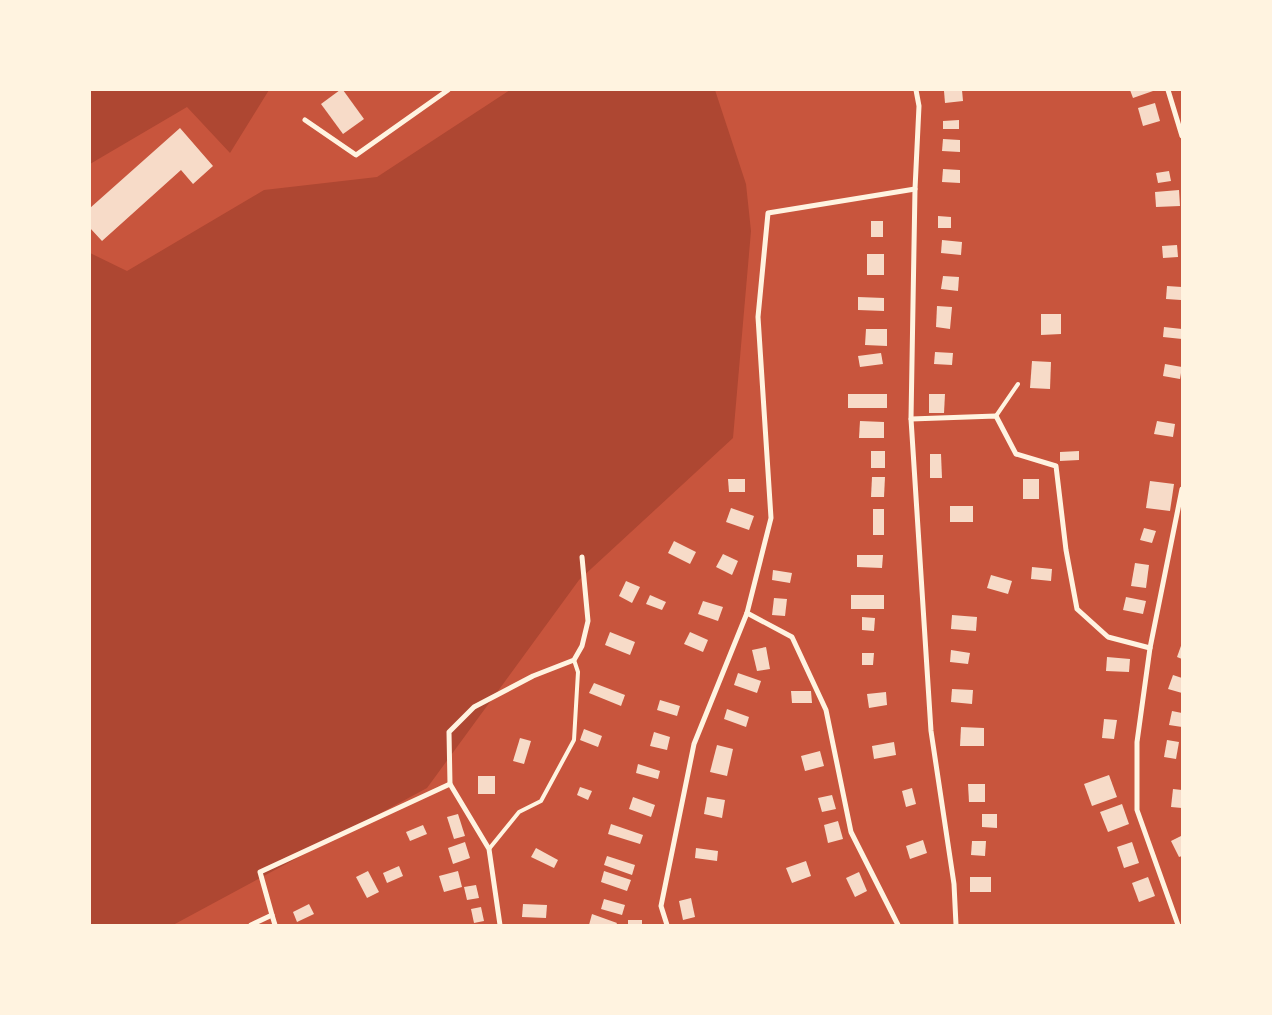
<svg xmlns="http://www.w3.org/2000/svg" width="1272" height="1015" viewBox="0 0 1272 1015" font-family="'DM Sans',sans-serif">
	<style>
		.green { fill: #ae4732 }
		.building { fill: #f7dbc8 }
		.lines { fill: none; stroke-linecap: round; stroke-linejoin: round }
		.service { stroke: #fff3e0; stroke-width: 4 }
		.minor { stroke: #fff3e0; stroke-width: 5 }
	</style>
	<rect width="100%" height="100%" fill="#c8553d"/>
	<g class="green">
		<polygon points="90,90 269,90 230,153 187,107 90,164"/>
		<polygon points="510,90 715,90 746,184 751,231 733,438 579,580 427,788 173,925 90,925 90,253 127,271 264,190 377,177"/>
	</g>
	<g class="building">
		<polygon points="340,90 343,90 364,119 343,134 321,104"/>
		<polygon points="962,90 963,101 945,103 944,91"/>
		<polygon points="1130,90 1153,90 1153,91 1133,98"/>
		<polygon points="1155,103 1160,121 1143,126 1138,108"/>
		<polygon points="959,120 959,129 943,129 943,121"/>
		<polygon points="180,128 213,166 193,184 181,170 102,241 90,228 90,208"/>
		<polygon points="943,139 960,140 960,152 942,151"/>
		<polygon points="943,169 960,170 960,183 942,182"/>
		<polygon points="1169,171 1171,181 1158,183 1156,173"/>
		<polygon points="1179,190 1180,206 1156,207 1155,192"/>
		<polygon points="938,216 951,217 951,228 938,228"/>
		<rect x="871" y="221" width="12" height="16"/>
		<polygon points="942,240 962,242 961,255 941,253"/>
		<polygon points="1177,245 1178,257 1163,258 1162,246"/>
		<rect x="867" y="254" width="17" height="21"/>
		<polygon points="943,276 959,277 958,291 941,289"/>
		<polygon points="1167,286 1182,287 1181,300 1166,299"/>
		<polygon points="858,297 884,298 884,311 858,310"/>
		<polygon points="937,306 952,307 950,329 936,327"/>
		<polygon points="1041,314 1061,314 1061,334 1041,335"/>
		<polygon points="1164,327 1182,329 1182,339 1163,337"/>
		<polygon points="866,329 887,329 887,346 865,345"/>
		<polygon points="935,352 953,353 952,365 934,364"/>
		<polygon points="881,353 883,364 860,367 858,356"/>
		<polygon points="1032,361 1051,362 1050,389 1030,388"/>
		<polygon points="1165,364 1182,367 1180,379 1163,376"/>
		<rect x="848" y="394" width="39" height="14"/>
		<polygon points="929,394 945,394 944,413 929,413"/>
		<polygon points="860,421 884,422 884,438 859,438"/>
		<polygon points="1157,421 1175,424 1173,437 1154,434"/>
		<rect x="871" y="451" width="14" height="17"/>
		<polygon points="1079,451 1079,460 1060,461 1060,452"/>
		<polygon points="930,454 941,454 942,478 930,478"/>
		<polygon points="872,477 885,477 884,497 871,497"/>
		<polygon points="728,479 745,479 745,492 729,492"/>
		<rect x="1023" y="479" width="16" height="20"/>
		<polygon points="1150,481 1174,484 1170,511 1146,508"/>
		<rect x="950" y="506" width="23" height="16"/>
		<polygon points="731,508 754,516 749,530 726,522"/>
		<rect x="873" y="509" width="11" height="26"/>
		<polygon points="1144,528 1156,531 1152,543 1140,540"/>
		<polygon points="674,541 696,552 690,564 668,553"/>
		<polygon points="723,554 738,561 732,575 716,567"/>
		<polygon points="857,555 883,555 882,568 857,567"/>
		<polygon points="1135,563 1149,565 1146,588 1131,586"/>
		<polygon points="1032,567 1052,569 1051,581 1031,579"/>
		<polygon points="773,570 792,573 790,583 772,580"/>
		<polygon points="991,575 1012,581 1008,594 987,588"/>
		<polygon points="626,581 640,587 632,603 619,596"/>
		<polygon points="650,595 666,602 662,610 646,604"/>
		<rect x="851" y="595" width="33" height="14"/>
		<polygon points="1126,597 1146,601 1143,614 1123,610"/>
		<polygon points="774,598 787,599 785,616 772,615"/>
		<polygon points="703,601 723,607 718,621 698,614"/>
		<polygon points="952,615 977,617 976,631 951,629"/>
		<polygon points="862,617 875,618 874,631 862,630"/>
		<polygon points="610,632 635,642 630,655 605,645"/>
		<polygon points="690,632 708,640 703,652 684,644"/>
		<polygon points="1182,643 1182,659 1177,657"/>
		<polygon points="766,647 770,669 757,671 752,650"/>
		<polygon points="951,650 970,653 968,664 950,662"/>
		<polygon points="862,653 874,653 873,665 862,665"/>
		<polygon points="1107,657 1130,659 1129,672 1106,671"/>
		<polygon points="738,673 761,681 757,693 734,685"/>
		<polygon points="1173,675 1182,678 1182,693 1168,689"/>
		<polygon points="594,683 625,695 621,706 589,693"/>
		<polygon points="952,689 973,690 972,704 951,702"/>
		<polygon points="791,691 811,691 812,703 792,703"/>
		<polygon points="886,692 887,705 869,708 867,694"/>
		<polygon points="660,700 680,706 677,716 657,710"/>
		<polygon points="727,709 749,717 746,727 724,719"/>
		<polygon points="1172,711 1182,713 1182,727 1169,725"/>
		<polygon points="1104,719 1117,720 1114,739 1102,738"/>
		<polygon points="961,727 984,728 984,746 960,746"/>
		<polygon points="584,729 602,736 598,747 580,740"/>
		<polygon points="654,732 670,737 667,750 650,746"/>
		<polygon points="520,738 531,741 524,764 513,761"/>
		<polygon points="1167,740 1179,742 1176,759 1164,757"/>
		<polygon points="894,742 896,755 874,759 872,746"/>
		<polygon points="717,745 733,749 727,776 710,772"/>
		<polygon points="820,751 824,766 805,771 801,756"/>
		<polygon points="638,764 660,771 658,779 636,773"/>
		<polygon points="1109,775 1117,797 1092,806 1084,784"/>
		<rect x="478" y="776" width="17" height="18"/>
		<polygon points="968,784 985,784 985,802 969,802"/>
		<polygon points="580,787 592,791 588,800 577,795"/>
		<polygon points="912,788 916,804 906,807 902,791"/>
		<polygon points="1173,789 1182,790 1182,808 1171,807"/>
		<polygon points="832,795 836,809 822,812 818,798"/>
		<polygon points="633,797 655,805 651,817 629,809"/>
		<polygon points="707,797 725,800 722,818 704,814"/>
		<polygon points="1122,804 1129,824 1108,832 1100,812"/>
		<polygon points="458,814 465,836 454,839 447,817"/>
		<polygon points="982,814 997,814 997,828 982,827"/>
		<polygon points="838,821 843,839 828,843 824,825"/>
		<polygon points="611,824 643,835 640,844 608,834"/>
		<polygon points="423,825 427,834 410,841 406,832"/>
		<polygon points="1181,836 1182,856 1179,857 1171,841"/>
		<polygon points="923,840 927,853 910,859 906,846"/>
		<polygon points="972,841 986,841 985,856 971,855"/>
		<polygon points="465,842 470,858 453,864 448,848"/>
		<polygon points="1132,842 1139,863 1124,868 1117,847"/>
		<polygon points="536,848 558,860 554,868 531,857"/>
		<polygon points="696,848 718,851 717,861 695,858"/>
		<polygon points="607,856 635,865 632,875 604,865"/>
		<polygon points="806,861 811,876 792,883 786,868"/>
		<polygon points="399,866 403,876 387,883 383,873"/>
		<polygon points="368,871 379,892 367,898 356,877"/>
		<polygon points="458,871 462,887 444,892 439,876"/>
		<polygon points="604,871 631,880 627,891 601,882"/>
		<polygon points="859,872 867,891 855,897 846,878"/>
		<rect x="970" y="877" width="21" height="15"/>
		<polygon points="1148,877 1155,896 1139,902 1132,883"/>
		<polygon points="476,885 479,898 467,900 464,887"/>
		<polygon points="691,898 695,917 683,920 679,901"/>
		<polygon points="604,899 625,905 622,915 601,909"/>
		<polygon points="309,904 314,914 297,922 293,912"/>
		<polygon points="523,904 547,905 546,918 522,917"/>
		<polygon points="481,907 484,921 474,923 471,909"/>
		<polygon points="592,914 617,923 616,925 589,925"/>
		<rect x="628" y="920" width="14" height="5"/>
	</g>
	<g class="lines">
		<g class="service">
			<polyline points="996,416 1018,384"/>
			<polyline points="489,849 519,812 541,801 574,740 578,672 574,660"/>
		</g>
		<g class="minor">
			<polyline points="916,90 919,106 915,189 911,419 931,731 954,884 956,925"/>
			<polyline points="1168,90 1182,136"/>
			<polyline points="305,120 356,155 448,90"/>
			<polyline points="911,419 996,416 1016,454 1056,466 1066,550 1077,609 1108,637 1150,648"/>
			<polyline points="747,613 792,637 826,710 851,832 898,925"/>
			<polyline points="272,915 275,925"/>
			<polyline points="251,925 272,915 260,872 450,784"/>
			<polyline points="500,925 489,849 450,784 449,732 474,707 533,676 574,660 582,646 588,621 582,557"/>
			<polyline points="667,925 661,906 694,744 747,613 771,518 758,317 768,213 915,189"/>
			<polyline points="1178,925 1137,810 1137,742 1150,648 1182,489"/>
		</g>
	</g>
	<rect width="1272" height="1015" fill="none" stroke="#fff3e0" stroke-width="182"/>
</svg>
